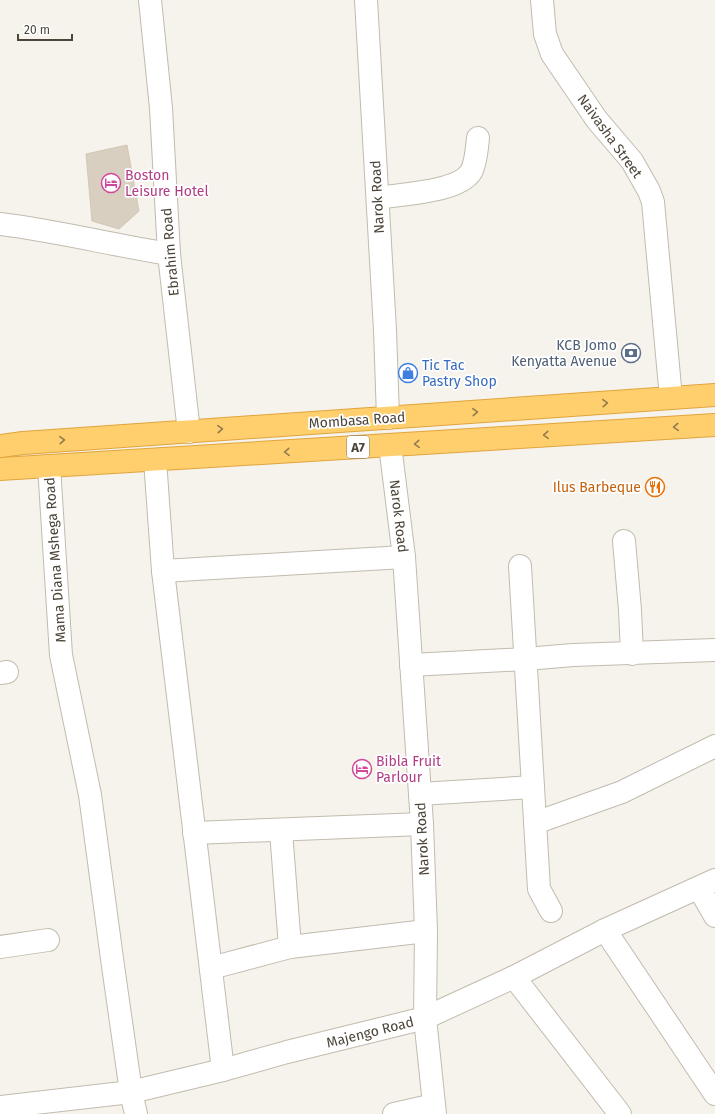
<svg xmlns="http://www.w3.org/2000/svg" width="715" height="1114" viewBox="0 0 715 1114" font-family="'Fira Sans',sans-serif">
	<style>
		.building { fill: #d8cfc1; stroke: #d3c7b4 }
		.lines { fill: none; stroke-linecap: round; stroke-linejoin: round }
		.minor-casing { stroke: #c2bbae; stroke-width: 24 }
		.highway-casing { stroke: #e0a43c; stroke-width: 24 }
		.minor { stroke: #fff; stroke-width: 22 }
		.highway { stroke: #ffcf6e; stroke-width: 22 }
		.oneway { stroke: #937c4e }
		.labels { text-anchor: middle; stroke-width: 3.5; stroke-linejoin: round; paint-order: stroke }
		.shield { fill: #fff; stroke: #817c74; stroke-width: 1 }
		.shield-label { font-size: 13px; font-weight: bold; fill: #4b4439 }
		.street-label { font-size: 14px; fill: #4b4439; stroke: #fff }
		.hotel-label { font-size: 14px; fill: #b23c85; stroke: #fff; text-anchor: start }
		.service-label { font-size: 14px; fill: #4e5e75; stroke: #fff; text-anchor: end }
		.shop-label { font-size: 14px; fill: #366cbe; stroke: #fff; text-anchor: start }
		.food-label { font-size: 14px; fill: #c56008; stroke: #fff; text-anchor: end }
	</style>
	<rect width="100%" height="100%" fill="#f6f3ec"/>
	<polygon class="building" points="127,145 139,211 119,229 92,221 86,154"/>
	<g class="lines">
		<defs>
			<g id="minor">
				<polyline points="150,0 161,108 169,254 189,432"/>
				<polyline points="366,0 385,330 388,418"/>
				<polyline points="542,0 545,34 552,54 597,120 632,161 649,191 653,202 671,398"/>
				<path d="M 378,198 C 402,194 458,192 471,172 C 476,163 477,148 478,138"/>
				<path d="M 0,224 C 57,231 112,245 169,254"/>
				<polyline points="390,445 404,557 422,824 426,931 425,1018 435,1114"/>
				<polyline points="155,460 163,571 223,1070"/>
				<polyline points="49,466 61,655 90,795 113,966 131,1092 136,1114"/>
				<polyline points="624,541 630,610 632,654"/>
				<polyline points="520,566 539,889 551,911"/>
				<polyline points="163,571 404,557"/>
				<polyline points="411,665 526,659 573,655 715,650"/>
				<polyline points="0,673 7,672"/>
				<polyline points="420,794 533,787"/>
				<polyline points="535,823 622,792 715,746"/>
				<polyline points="281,831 290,947"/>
				<polyline points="194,833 422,824"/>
				<polyline points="699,888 715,916"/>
				<polyline points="605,930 715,1094"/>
				<polyline points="0,947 48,940"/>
				<polyline points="211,968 290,947 426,931"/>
				<polyline points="514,977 620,1114"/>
				<polyline points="0,1107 131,1092 223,1070 287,1052 425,1018 514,977 605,930 715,880"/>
				<polyline points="394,1114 434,1105"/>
			</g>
			<g id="highway">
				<polyline points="0,446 23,443 715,395"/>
				<polyline points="0,469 715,425"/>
			</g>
		</defs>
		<use href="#minor" class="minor-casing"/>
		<use href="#highway" class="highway-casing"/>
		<use href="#minor" class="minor"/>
		<use href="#highway" class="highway"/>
	</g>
	<defs><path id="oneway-chevron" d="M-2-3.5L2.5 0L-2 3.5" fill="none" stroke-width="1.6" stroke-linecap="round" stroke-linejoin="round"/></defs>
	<g class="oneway">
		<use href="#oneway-chevron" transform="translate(605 403) rotate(-4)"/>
		<use href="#oneway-chevron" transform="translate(475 412) rotate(-4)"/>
		<use href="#oneway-chevron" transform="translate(676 427) rotate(176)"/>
		<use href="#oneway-chevron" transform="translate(220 429) rotate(-4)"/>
		<use href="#oneway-chevron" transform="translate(546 435) rotate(176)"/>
		<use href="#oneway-chevron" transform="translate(62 440) rotate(-4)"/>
		<use href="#oneway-chevron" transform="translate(417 444) rotate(176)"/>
		<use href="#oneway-chevron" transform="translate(287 452) rotate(176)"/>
	</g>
	<defs>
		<symbol id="hotel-ring" viewBox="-11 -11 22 22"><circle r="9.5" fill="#fff" stroke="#d1479c" stroke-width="1.5"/><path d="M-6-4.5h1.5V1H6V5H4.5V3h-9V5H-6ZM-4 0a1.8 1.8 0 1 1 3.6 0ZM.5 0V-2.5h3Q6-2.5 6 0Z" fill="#d1479c"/></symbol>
		<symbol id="bank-ring" viewBox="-11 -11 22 22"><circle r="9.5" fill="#fff" stroke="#5c6f8a" stroke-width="1.5"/><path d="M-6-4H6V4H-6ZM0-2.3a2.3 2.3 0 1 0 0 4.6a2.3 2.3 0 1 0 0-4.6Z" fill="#5c6f8a"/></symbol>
		<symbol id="shop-ring" viewBox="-11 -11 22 22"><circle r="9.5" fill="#fff" stroke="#3f7fe0" stroke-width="1.5"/><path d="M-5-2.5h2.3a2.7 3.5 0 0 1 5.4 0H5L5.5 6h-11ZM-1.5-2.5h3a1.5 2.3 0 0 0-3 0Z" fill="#3f7fe0"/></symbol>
		<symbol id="restaurant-ring" viewBox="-11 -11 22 22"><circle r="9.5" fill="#fff" stroke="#e8710a" stroke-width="1.5"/><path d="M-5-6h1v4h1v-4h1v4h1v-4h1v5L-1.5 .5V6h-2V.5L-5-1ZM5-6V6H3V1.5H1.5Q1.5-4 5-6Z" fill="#e8710a"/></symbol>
	</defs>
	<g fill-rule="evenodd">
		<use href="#hotel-ring" x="100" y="172" width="22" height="22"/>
		<use href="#bank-ring" x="620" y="342" width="22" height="22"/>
		<use href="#shop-ring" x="397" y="362" width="22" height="22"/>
		<use href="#restaurant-ring" x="644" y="476" width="22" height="22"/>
		<use href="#hotel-ring" x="351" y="758" width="22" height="22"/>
	</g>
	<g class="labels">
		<rect class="shield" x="347" y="436" width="22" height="22" rx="3"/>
		<g class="shield-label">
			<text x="358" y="452">A7</text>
		</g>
		<g class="street-label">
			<text transform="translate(610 136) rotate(54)" y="5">Naivasha Street</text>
			<text transform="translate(377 197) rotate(-93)" y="5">Narok Road</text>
			<text transform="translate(170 252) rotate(-95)" y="5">Ebrahim Road</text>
			<text transform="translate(357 420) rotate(-4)" y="5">Mombasa Road</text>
			<text transform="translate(399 516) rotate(83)" y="5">Narok Road</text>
			<text transform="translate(55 560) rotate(-94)" y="5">Mama Diana Mshega Road</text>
			<text transform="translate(422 839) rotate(-93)" y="5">Narok Road</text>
			<text transform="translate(370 1032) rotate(-14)" y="5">Majengo Road</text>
		</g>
		<g class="hotel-label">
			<text x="125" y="180">Boston<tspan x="125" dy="16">Leisure Hotel</tspan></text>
			<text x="376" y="766">Bibla Fruit<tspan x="376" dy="16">Parlour</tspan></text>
		</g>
		<g class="service-label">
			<text x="617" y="350">KCB Jomo<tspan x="617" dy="16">Kenyatta Avenue</tspan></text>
		</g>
		<g class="shop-label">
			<text x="422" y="370">Tic Tac<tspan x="422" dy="16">Pastry Shop</tspan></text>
		</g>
		<g class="food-label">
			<text x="641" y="492">Ilus Barbeque</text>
		</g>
	</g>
	<path d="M18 34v6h54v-6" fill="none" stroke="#4b4439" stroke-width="2"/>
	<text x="24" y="34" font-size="12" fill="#4b4439" stroke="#ffffff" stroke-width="3" paint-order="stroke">20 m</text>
</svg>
